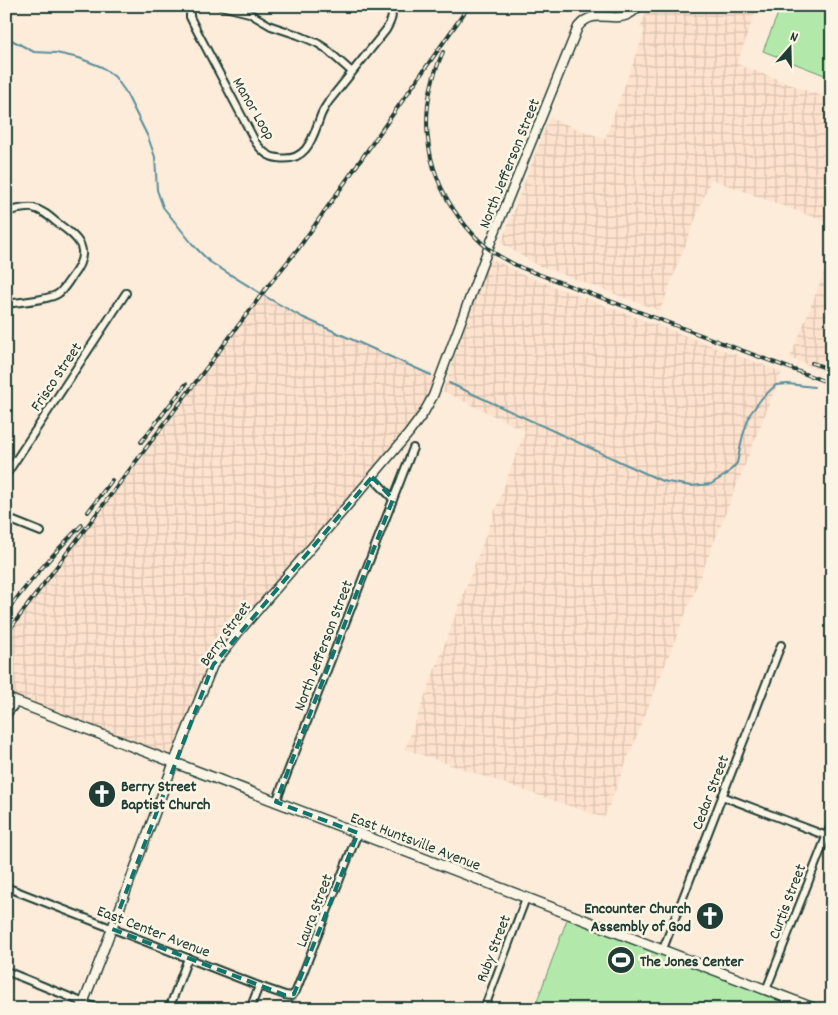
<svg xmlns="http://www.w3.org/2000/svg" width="838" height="1015" viewBox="0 0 838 1015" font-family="Dekko,sans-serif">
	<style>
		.industrial { fill: url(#industrial-grid) }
		.garden { fill: #b2e9ab; stroke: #689370 }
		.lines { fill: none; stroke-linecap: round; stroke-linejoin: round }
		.stream { stroke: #578f9a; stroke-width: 2 }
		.minor-casing { stroke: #1f3d34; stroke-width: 10 }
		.tertiary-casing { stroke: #1f3d34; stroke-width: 11 }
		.secondary-casing { stroke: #1f3d34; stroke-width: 12 }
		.minor { stroke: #fcf5e5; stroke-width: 6 }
		.tertiary { stroke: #fcf5e5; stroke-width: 8 }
		.secondary { stroke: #fcf5e5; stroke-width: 9 }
		.rail-casing { stroke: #1f3d34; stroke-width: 4 }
		.rail { stroke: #fcf5e5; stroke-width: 2; stroke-dasharray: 5.5; stroke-linecap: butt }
		.marked { fill: none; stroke: #0f766e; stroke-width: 4; stroke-dasharray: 10 6; stroke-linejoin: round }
		.labels { text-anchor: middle; stroke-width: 5; stroke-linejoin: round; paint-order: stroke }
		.street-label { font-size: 16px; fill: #1f3d34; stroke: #fcf5e5 }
		.poi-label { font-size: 16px; font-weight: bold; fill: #1f3d34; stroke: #fcf5e5; text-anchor: start }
	</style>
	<defs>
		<pattern id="industrial-grid" width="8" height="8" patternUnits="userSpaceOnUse" patternTransform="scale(1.25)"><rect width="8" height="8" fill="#fee2cd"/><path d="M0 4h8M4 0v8" fill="none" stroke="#d9c3b1"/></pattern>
	</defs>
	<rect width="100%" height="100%" fill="#fdecda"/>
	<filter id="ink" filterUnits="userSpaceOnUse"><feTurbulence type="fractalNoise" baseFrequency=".02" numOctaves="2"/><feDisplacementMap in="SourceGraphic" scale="10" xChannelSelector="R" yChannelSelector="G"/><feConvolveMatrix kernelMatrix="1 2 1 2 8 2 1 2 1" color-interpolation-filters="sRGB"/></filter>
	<g filter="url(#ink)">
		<g class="industrial">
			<polygon points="649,6 736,6 755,13 737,64 832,100 832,224 711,179 660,311 535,264 501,243 549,118 605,139 645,30 640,28"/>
			<polygon points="832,253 832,375 790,358"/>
			<polygon points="489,257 521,274 782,372 604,818 405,749 525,431 443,391"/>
			<polygon points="262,295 302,317 440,379 423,414 213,665 174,762 6,698 6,634"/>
		</g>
		<g class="garden">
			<polygon points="781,6 832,6 832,78 763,51"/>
			<polygon points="569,914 816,1009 534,1009"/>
		</g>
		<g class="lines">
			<g class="stream">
				<polyline points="6,37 34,52 56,53 79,58 102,67 115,77 125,91 148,137 155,157 157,190 163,207 194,246 210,262 268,298 302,317 431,375"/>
				<polyline points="449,383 662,481 691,486 711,484 727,474 737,463 743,435 750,414 762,398 776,385 788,384 814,387"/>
			</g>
			<defs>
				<g id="minor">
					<path d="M 190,6 L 190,17 L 194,25 L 256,143 C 262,151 268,157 278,158 C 308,163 313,136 321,115 C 323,110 326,106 329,101 L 386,30 C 391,21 396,13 386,6"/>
					<polyline points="221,6 249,13 271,26 298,35 317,43 325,48 352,72"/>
					<path d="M 6,212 C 15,210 24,207 33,208 C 42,210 49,216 56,222 C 80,239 93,250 71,278 C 68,282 64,289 59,293 C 51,300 18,302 6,304"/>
					<polyline points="6,475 126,293"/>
					<polyline points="372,477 393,499"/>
					<polyline points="6,518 41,532"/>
					<polyline points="6,715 17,702"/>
					<polyline points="722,796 832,838"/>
					<polyline points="276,802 413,448"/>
					<polyline points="6,887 259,986 285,995 292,996 296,991 358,833"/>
					<polyline points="663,949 781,645"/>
					<polyline points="6,971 99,1009"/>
					<polyline points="766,990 832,822"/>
					<polyline points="169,1009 188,958"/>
					<polyline points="250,1009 259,986"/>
					<polyline points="484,1009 526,898"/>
				</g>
				<path id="tertiary" d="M 81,1009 L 124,897 L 174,762 L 213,665 L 238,633 L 372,477 L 409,433 L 423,414 L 433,396 L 488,249 L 578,27 C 597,3 618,31 639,6"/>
				<polyline id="secondary" points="6,698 816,1009"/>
			</defs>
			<use href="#minor" class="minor-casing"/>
			<use href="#tertiary" class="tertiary-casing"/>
			<use href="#secondary" class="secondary-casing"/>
			<use href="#minor" class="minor"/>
			<use href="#tertiary" class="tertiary"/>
			<use href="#secondary" class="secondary"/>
			<defs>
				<g id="rail">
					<path d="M 443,52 C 418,107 422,166 458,216 C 467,228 477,240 489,249 C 499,257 511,263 522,268 L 832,384"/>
					<polyline points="812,363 832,370"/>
					<polyline points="141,442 186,384"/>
					<polyline points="88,512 112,480"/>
					<path d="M 6,612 C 30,581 54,552 82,525"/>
					<polyline points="6,634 268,286 298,249 469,6"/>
				</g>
			</defs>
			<use href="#rail" class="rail-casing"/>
			<use href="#rail" class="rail"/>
		</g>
	</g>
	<path class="marked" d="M 372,477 L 393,499 L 276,802 L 358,833 L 294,994 L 285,995 L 112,929 L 213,665 Z"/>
	<defs>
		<symbol id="church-disc" viewBox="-11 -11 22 22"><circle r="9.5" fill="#1f3d34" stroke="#fcf5e5"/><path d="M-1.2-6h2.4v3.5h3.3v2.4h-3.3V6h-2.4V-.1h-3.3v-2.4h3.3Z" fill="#fff"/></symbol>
		<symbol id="stadium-disc" viewBox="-11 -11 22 22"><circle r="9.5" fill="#1f3d34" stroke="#fcf5e5"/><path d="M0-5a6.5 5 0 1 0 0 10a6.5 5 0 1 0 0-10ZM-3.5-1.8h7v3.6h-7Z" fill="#fff"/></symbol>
	</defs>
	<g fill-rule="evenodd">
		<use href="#church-disc" x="86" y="778" width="32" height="32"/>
		<use href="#church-disc" x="694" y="900" width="32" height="32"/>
		<use href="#stadium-disc" x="605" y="944" width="32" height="32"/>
	</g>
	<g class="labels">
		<g class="street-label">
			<text transform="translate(255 108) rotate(60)" y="6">Manor Loop</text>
			<text transform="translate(508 163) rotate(-68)" y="6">North Jefferson Street</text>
			<text transform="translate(55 376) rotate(-56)" y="6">Frisco Street</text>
			<text transform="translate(224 633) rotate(-54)" y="6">Berry Street</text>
			<text transform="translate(322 645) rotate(-69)" y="6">North Jefferson Street</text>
			<text transform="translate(709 792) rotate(-69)" y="6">Cedar Street</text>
			<text transform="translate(416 840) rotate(21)" y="6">East Huntsville Avenue</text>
			<text transform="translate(786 901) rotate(-69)" y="6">Curtis Street</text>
			<text transform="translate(313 910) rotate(-69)" y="6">Laura Street</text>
			<text transform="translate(154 930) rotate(21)" y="6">East Center Avenue</text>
			<text transform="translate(492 948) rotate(-69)" y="6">Ruby Street</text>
		</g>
		<g class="poi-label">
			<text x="121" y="791">Berry Street<tspan x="121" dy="18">Baptist Church</tspan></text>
			<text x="691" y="913" text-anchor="end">Encounter Church<tspan x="691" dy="18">Assembly of God</tspan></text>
			<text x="640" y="966">The Jones Center</text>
		</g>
	</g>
	<rect width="838" height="1015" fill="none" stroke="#fcf5e5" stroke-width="25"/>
	<rect x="12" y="12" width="813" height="990" fill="none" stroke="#1f3d34" stroke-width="2" filter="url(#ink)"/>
	<g transform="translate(790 48) rotate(20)" stroke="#fcf5e5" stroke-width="4" paint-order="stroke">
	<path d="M0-4L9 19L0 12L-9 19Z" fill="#1f3d34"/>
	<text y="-8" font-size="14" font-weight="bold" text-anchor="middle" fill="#1f3d34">N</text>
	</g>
</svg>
